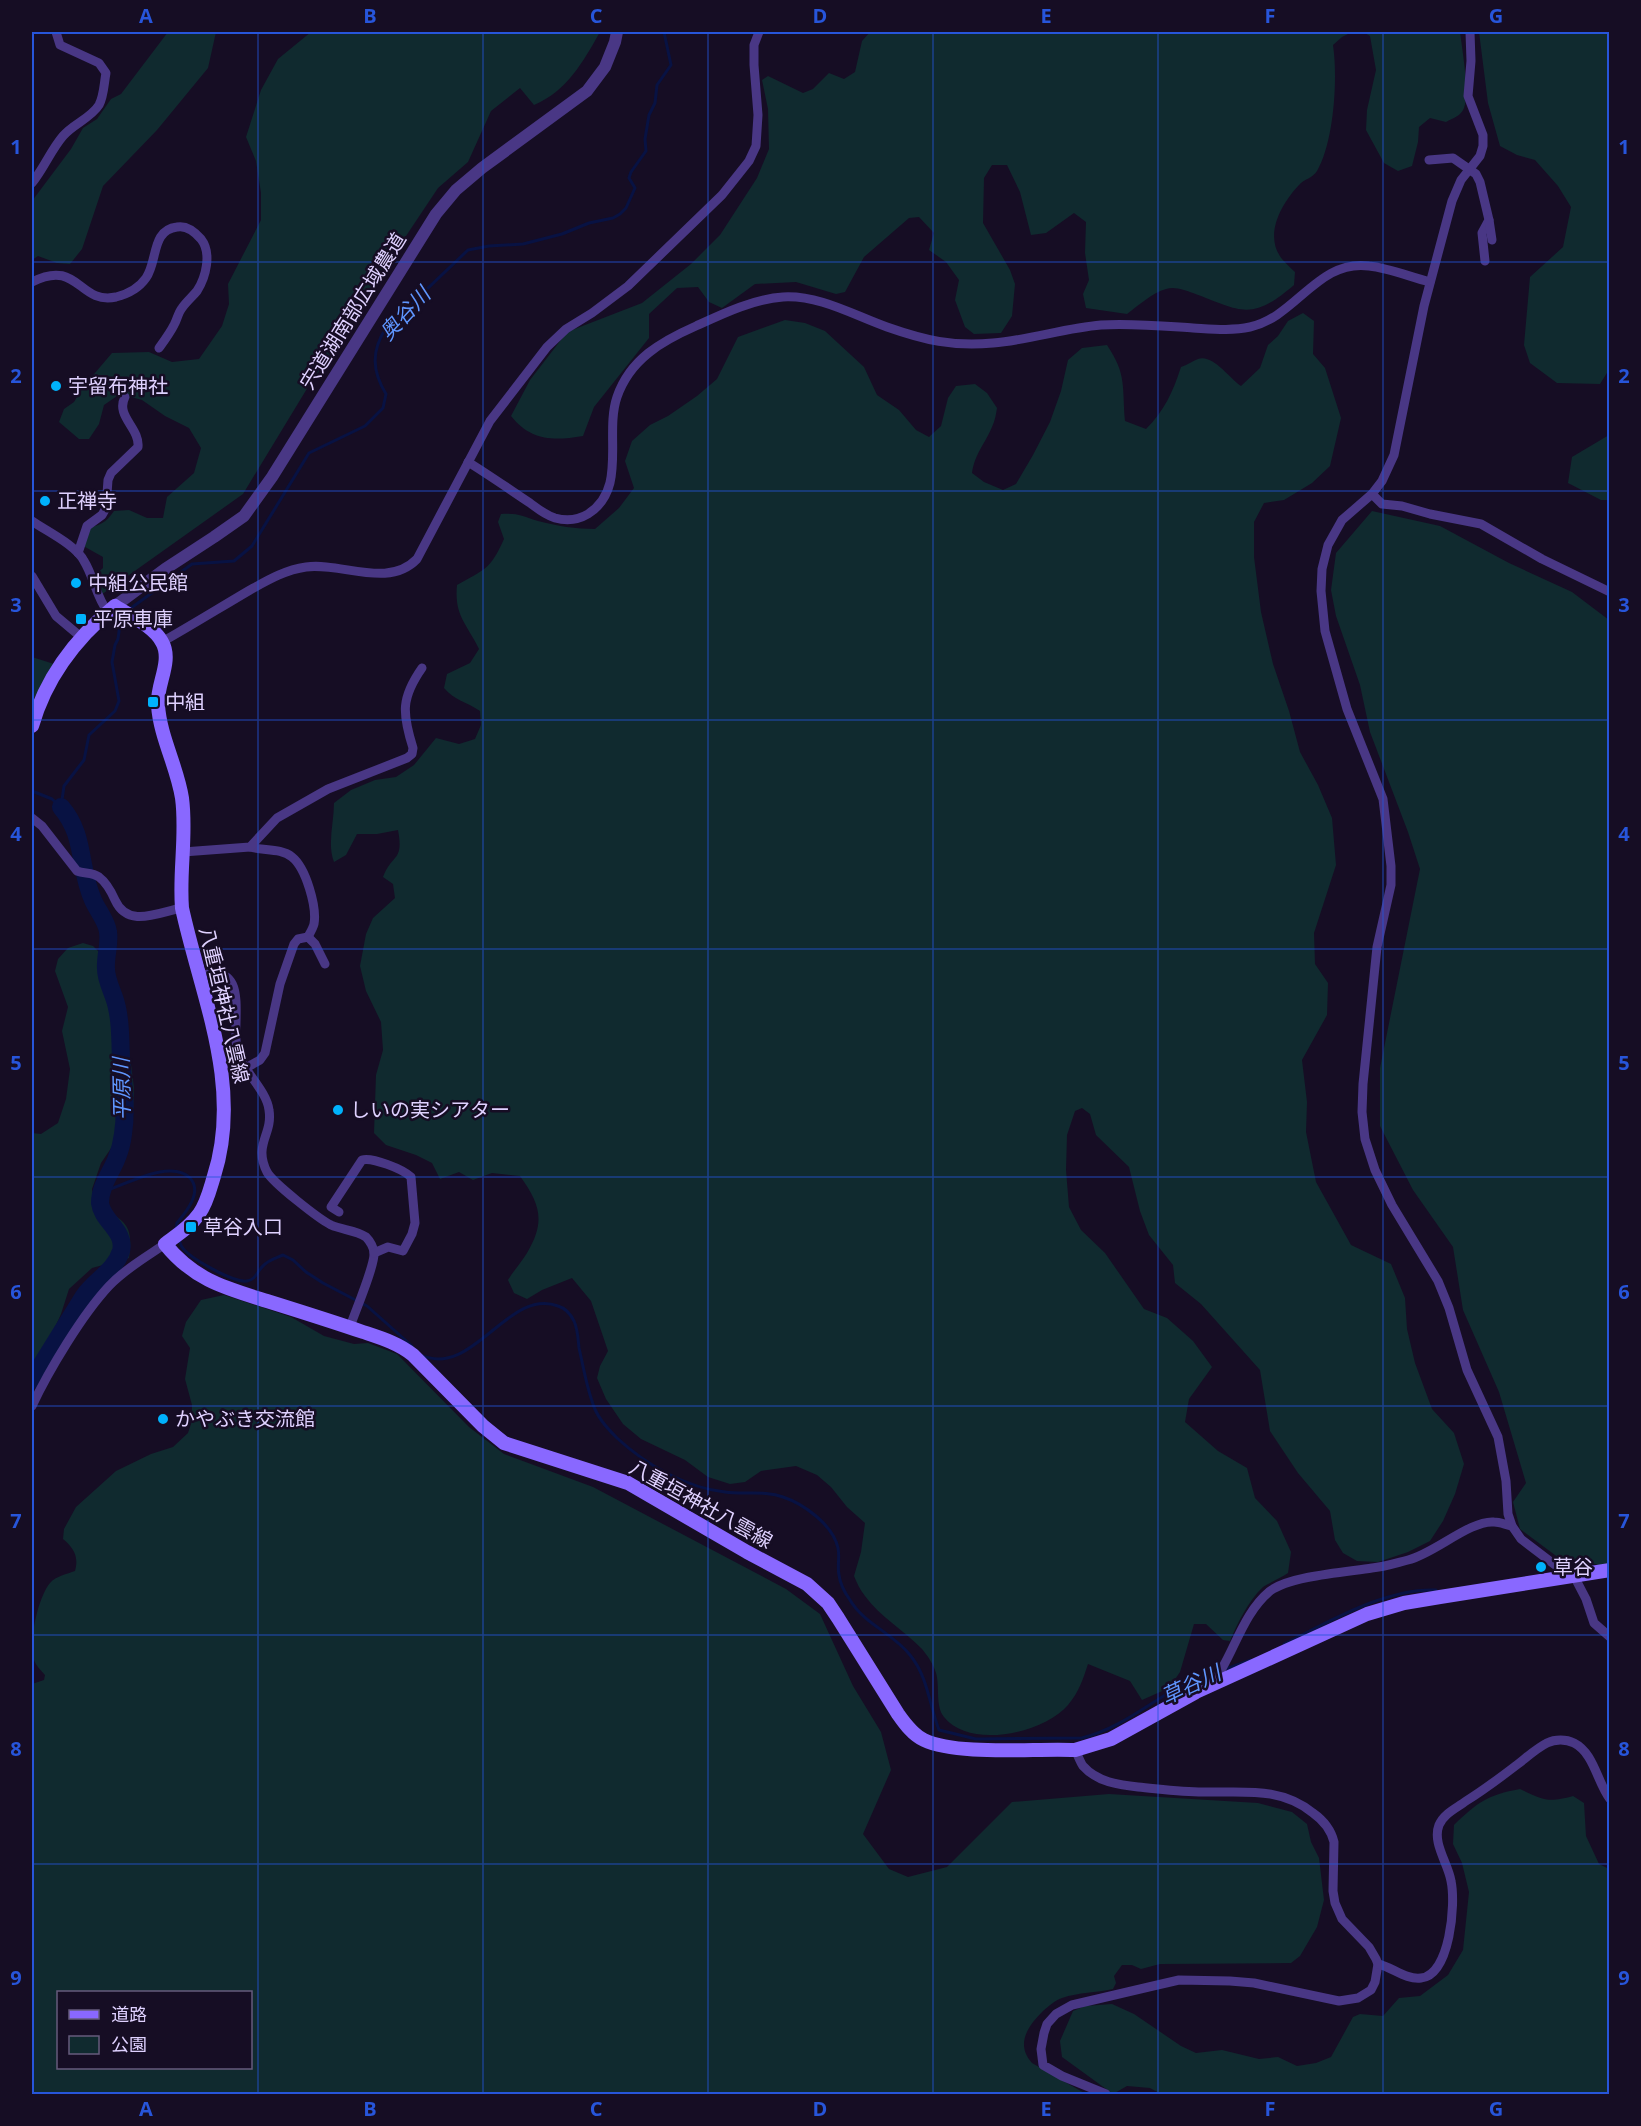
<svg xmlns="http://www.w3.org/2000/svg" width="1641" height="2126" viewBox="0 0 1641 2126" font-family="'Open Sans','Noto Sans JP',sans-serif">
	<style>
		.green { fill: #102a2f; fill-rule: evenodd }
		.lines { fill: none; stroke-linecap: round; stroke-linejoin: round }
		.stream { stroke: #081243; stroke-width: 3 }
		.river { stroke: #081243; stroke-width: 18 }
		.minor { stroke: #493785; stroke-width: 9 }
		.tertiary { stroke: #493785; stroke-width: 12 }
		.secondary { stroke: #8968ff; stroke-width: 14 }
		.grid { fill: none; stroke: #2755da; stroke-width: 1.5; stroke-opacity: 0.55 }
		.poi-dot { fill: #00b2fc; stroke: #160d24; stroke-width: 2 }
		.labels { text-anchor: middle; stroke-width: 5; stroke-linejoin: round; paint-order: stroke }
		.street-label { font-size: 20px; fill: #dfd1ff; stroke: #160d24 }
		.poi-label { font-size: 20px; fill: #dfd1ff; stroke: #160d24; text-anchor: start }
		.water-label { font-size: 21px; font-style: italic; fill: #5f96ff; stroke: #160d24 }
		.neatline { fill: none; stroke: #2755da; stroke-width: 2 }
		.grid-label { font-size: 20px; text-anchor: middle; font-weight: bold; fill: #2755da }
	</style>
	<rect width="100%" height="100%" fill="#160d24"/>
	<g class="green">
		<polygon points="168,32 216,32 208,68 157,130 103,186 82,249 70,264 57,263 38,256 32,260 32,201 71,149 83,128 97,119 111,99 121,94"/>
		<path d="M 311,32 L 600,32 C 583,62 567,91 534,105 L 520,88 L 491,111 L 468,162 L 438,188 L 398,248 L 356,319 L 308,387 L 243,494 L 101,595 L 93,577 L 103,568 L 103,557 L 78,543 L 85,528 C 99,526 106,523 114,511 L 129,510 L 147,518 L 163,518 L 167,497 L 194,473 L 201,448 L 189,428 L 165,416 L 142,400 L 120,394 L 104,405 L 99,424 L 89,439 L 79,439 L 59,422 L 64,409 L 74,402 L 83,387 L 112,353 L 149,352 L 172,362 L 199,359 L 222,326 L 229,304 L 228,284 L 261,220 L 261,193 L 256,161 L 246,137 L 261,90 L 278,59 Z"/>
		<path d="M 870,32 L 1352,32 L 1342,37 L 1333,45 C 1338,78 1334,142 1317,171 C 1313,178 1304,179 1299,185 C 1282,203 1263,235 1282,259 C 1286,263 1290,268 1295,272 L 1294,285 C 1251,322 1241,311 1193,293 C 1185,290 1174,286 1166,289 C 1152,293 1139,305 1127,314 L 1086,308 L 1083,294 L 1089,280 L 1085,253 L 1086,222 L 1074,213 L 1046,233 L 1031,235 L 1020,192 L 1007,165 L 992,165 L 984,178 L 983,223 L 1010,270 L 1015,284 L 1012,316 L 1001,333 L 974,334 L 965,327 L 955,300 L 959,280 L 946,262 L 929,250 L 934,233 L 919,217 L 909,218 L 864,257 L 845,292 L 836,294 L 796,282 L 755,284 L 722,308 L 709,302 L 698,287 L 677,288 L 649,314 L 649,338 L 594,407 L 583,436 C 553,441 531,441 511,416 L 530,380 L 567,332 L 642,303 L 691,264 L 720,235 L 757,178 L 769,149 L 768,109 L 762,80 L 768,76 L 803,93 L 813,89 L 829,73 L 844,79 L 855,72 L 862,41 Z"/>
		<path d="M 1363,32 L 1460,32 C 1462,48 1470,94 1464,108 C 1461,116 1453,118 1446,122 L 1430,118 L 1419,127 L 1418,142 L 1412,166 L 1398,171 L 1384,163 L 1366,130 L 1367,110 L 1376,70 L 1370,36 Z"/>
		<polygon points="1479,32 1609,32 1610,368 1600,384 1557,383 1530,363 1524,345 1530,277 1563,247 1571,207 1558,186 1535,160 1517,155 1500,146 1488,103"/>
		<path d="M 1303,313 L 1314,321 L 1313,354 L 1325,368 L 1341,418 L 1330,466 L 1312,483 L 1284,500 L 1264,503 L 1254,522 L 1254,557 L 1261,612 L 1273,664 L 1289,711 L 1300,752 L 1318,785 L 1332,818 L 1336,865 L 1314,933 L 1315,964 L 1328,983 L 1327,1015 L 1302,1060 L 1307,1102 L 1306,1132 L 1316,1182 L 1351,1245 L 1391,1264 L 1405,1298 L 1407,1329 L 1415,1363 L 1432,1409 L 1454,1433 L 1464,1464 L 1455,1494 L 1443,1521 L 1430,1541 L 1408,1552 L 1378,1562 L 1357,1561 L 1343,1553 L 1335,1540 L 1330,1511 L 1298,1473 L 1270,1431 L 1260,1370 L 1201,1304 L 1175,1283 L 1173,1265 L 1149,1235 L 1140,1211 L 1129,1167 L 1096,1135 L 1090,1114 L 1082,1108 L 1075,1111 L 1067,1135 L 1066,1170 L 1069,1207 L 1081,1230 L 1105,1253 L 1144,1309 L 1167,1318 L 1193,1341 L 1212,1367 L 1189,1399 L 1185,1422 L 1218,1451 L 1247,1468 L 1255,1498 L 1277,1521 L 1291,1552 L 1288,1573 C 1281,1578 1267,1584 1263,1587 C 1249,1600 1237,1624 1230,1641 L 1223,1640 L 1206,1624 L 1194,1624 L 1180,1672 L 1169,1688 L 1142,1700 L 1130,1681 L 1088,1664 C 1083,1679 1079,1692 1068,1705 C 1044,1733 970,1750 944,1717 C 935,1706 940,1686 936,1673 C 934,1665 927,1655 922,1649 C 904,1630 880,1617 865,1596 C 860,1590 857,1583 854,1576 L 861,1552 L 865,1523 L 847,1507 L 831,1487 L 817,1475 L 796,1466 L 761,1471 L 745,1482 L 730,1484 L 708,1477 L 685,1460 L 641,1439 L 623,1424 L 606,1399 L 597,1378 L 600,1366 L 608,1351 L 591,1301 L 572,1278 L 542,1290 L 527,1299 L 514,1293 L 508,1280 C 514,1270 521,1263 527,1253 C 546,1221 540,1204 520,1176 L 492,1173 L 473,1180 L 459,1172 L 440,1179 L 432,1163 L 416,1155 L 386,1145 L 374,1133 L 376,1075 L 383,1050 L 381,1022 L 366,991 L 360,966 L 366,934 L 373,918 L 395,898 L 393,884 L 383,877 C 392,853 404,862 398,830 L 377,834 L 357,834 L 346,855 L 334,862 C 327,844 334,823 334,803 L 351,790 L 375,780 L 396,777 L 414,765 L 436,738 L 459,744 L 475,739 L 481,725 L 480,711 C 467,702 454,700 444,688 L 447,674 L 470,663 L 479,649 C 467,624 454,616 457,585 C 485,569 490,570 504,539 L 498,522 L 501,514 C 519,513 521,516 538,521 C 557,526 576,529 595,529 L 619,508 L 634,488 L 625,461 L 632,441 L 650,425 L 668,416 L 697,396 L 717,379 L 738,337 L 785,320 L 805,323 L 825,331 L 864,367 L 877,395 L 899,410 L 916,430 L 929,437 L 941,426 L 948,398 L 956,386 L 975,384 L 987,393 L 997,408 C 996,414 995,421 992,427 C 985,444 975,453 972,473 L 984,482 L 1003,490 L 1016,484 L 1033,455 L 1050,422 L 1061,391 L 1068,360 L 1082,348 L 1107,345 C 1127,375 1122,386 1125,421 L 1146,429 C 1164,411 1173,392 1181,367 C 1187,365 1193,361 1198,359 C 1213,354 1229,378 1241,386 L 1260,368 L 1268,345 L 1278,336 L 1288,321 Z"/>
		<polygon points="1609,435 1609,500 1601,500 1568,483 1572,457"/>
		<polygon points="1372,511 1440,526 1509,563 1572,592 1609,620 1609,1566 1605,1567 1592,1563 1581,1566 1563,1561 1520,1529 1513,1502 1526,1483 1499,1392 1463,1310 1453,1247 1413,1190 1380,1126 1380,1068 1420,869 1408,832 1370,732 1360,685 1336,616 1331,590 1336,553"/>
		<polygon points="32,657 54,664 32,702"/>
		<path d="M 83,943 L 93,946 L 101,954 L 103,985 L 129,1049 L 134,1088 L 133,1116 L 101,1163 L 92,1189 L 95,1205 C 125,1220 134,1224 129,1258 L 92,1268 L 69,1289 L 61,1314 L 48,1343 L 32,1368 L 32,1133 L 41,1134 L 58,1123 L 66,1099 L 70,1069 L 62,1031 L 68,1007 L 55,971 L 58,959 L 68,948 Z"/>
		<path d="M 224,1295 L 291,1317 L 324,1336 L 354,1344 L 368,1343 L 397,1354 L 469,1427 L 504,1454 L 593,1487 L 786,1589 L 820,1614 L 853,1686 L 881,1732 L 891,1770 L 863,1834 L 889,1869 L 908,1877 L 947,1867 L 1012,1802 L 1109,1794 L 1258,1803 L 1292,1812 L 1307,1824 L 1311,1842 L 1319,1858 L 1324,1900 L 1317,1927 L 1300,1956 L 1291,1963 L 1160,1964 L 1141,1969 L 1132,1965 L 1122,1965 L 1114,1976 L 1116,1983 L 1113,1989 C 1096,1993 1079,1992 1062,1998 C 1055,2000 1049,2006 1043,2011 C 1028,2026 1015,2044 1032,2063 L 1086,2094 L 32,2094 L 32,1684 L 44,1680 L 45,1675 C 41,1670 36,1666 34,1660 C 28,1643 38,1597 50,1583 C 56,1576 67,1574 75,1571 C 79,1557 74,1548 63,1539 L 64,1529 L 76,1507 L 116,1471 L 151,1454 L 173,1447 L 188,1433 L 192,1421 L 192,1405 L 185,1379 L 190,1348 L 182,1336 L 186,1322 L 201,1300 ZM 58,1992 L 250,1992 L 250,2068 L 58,2068 Z"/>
		<path d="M 1520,1789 C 1543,1800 1548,1803 1573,1796 L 1584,1803 L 1586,1836 L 1599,1864 L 1609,1869 L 1609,2094 L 1161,2094 L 1150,2088 L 1127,2086 L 1113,2094 L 1062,2057 L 1060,2041 L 1073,2011 L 1085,2006 L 1112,2004 L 1134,2014 L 1181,2046 L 1196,2053 L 1222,2050 L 1259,2059 L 1278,2057 L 1297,2066 L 1316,2063 L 1331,2057 L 1353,2017 L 1360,2014 L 1383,2016 L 1399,1998 L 1420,1996 L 1448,1975 L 1463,1950 L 1469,1892 L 1462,1863 L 1453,1844 L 1454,1825 C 1478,1802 1487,1795 1520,1789 Z"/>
	</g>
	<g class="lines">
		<g class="stream">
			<path d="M 131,608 L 192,564 L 234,561 L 252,546 L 309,453 L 365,426 L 383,408 L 386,394 C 372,371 371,351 386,328 L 468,250 L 489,246 L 523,244 L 562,234 L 589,223 L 613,218 L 620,214 L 626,208 L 635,188 L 629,178 L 631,172 L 646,151 L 645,139 L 649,115 L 655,103 L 657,85 L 671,65 L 664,32"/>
			<polyline points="32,791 52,799 61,807"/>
			<polyline points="61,807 64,786 84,760 89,735 115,711 119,701 112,662 115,645 118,639 121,617"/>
			<path d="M 102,1192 C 123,1186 171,1158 190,1178 C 203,1192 186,1212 177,1223 L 176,1229"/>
			<path d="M 179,1238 C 179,1240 181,1246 182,1247 C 189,1258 234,1283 247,1281 C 256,1280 257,1271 263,1266 C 268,1260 276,1258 283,1255 L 293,1260 L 306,1272 L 323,1283 L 367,1306 L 412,1346"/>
			<path d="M 421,1355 C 473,1379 508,1287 558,1306 C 565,1308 571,1315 574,1321 C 578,1330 578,1339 579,1348 C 583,1365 586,1384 592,1401 C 596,1416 606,1427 617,1438 C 645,1464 686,1488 725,1492 C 744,1495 765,1490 783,1497 C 804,1504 833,1525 838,1548 C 840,1557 837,1566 839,1575 C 840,1584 845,1593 850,1600 C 864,1624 893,1633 910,1655 C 928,1677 929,1704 939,1730 L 976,1739 L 1082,1738 C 1123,1728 1153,1699 1190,1681 C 1199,1678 1208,1675 1217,1672"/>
			<path d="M 1284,1644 C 1329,1622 1385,1588 1436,1590"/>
			<polyline points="1226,1669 1251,1660"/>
		</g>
		<path class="river" d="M 32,1380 L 84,1296 C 95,1280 115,1271 121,1251 C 126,1231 102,1221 100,1203 C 100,1187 110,1174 116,1160 C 119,1153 122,1143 123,1134 C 127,1109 123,1083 121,1057 C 120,1041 121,1024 117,1008 C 115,995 106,982 106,969 C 105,957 110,944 108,932 C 107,921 97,910 93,900 C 78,867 86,836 61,807"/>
		<g class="minor">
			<polyline points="1470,32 1471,61 1468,96 1483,135 1483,146 1480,156 1461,180 1452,201 1424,306 1394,455 1382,481 1372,494 1342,520 1328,545 1322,569 1321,591 1325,631 1347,709 1383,799 1391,866 1391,885 1377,947 1363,1084 1362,1112 1365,1139 1375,1170 1392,1205 1438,1281 1449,1308 1467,1370 1498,1437 1506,1481 1508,1514 1512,1526 1521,1539 1559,1568 1574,1576 1586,1599 1594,1623 1610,1637"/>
			<polyline points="1429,160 1453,158 1476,174 1480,182 1489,220 1482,233 1485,261"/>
			<path d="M 32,183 C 44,168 51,150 63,136 C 73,124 91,118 99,105 C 104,96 104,83 106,73 L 99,63 L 60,45 L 56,32"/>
			<polyline points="1489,220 1492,240"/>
			<path d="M 32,282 C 79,258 78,305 116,297 C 128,294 139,288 146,278 C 158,261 151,230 177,227 C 187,225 195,232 201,239 C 212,253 206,277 197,291 C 192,297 186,302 182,308 C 178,313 177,320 174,325 C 170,333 164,341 159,348"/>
			<path d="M 468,462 C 489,475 509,489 530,503 C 538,509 545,515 555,518 C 566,521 578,520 588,514 C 628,489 604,435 617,397 C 630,359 662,341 696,326 C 722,314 753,299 783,297 C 820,295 853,315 887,327 C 924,340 953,347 993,343 C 1030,340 1065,328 1101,325 C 1131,323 1163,326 1193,328 C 1212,329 1232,331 1250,327 C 1296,317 1318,259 1369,266 C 1389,268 1410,277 1430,282"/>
			<polyline points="1372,494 1382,504 1402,506 1430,514 1481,524 1542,559 1610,592"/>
			<path d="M 32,521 C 46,531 76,545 84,561 C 94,577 96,597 108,612"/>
			<path d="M 78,553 L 87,526 L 102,515 L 106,508 L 108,480 L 111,473 L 138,447 C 140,428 115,416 125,397"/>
			<polyline points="32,576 56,616 81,637"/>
			<path d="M 162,642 C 192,625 221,607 250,590 C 268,580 285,570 306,567 C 342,562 388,589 417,559 L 490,421 L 547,347 L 566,329 L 592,313 L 628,286 L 722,195 L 749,161 L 756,146 L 758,115 L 754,65 L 754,45 L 759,32"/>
			<path d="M 32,818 L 42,826 L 77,871 C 84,874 92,872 99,877 C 107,883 111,891 115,900 C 128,929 159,912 182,908"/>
			<path d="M 250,847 C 263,851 281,848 292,857 C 306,868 317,907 314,924 C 313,928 310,933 308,937"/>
			<path d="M 183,852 L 250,847 L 277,818 L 328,789 L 407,758 L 412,754 L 413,748 C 402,713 401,698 422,668"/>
			<path d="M 199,976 C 254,960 229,1025 238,1055 C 246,1073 267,1092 269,1110 C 273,1135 253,1144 267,1172 C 273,1183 319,1219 331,1225 C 342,1230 356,1230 366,1237 C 370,1241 374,1248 374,1253 C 375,1265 355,1312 350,1327"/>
			<polyline points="244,1069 260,1060 265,1053 280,984 294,944 298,939 308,937 315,944 325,964"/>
			<path d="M 339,1212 L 331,1207 L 362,1160 C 372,1157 403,1169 411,1177 L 415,1223 L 412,1234 L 403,1251 L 388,1247 L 374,1253"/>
			<path d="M 32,1406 C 49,1370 82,1315 109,1286 C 125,1269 146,1257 165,1244"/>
			<path d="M 1213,1683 C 1234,1654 1242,1614 1270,1591 C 1290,1576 1346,1572 1372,1568 C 1384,1567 1396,1563 1408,1560 C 1434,1554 1470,1520 1494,1522 C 1500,1522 1506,1525 1512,1526"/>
			<path d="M 1075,1750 C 1078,1755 1080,1762 1083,1766 C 1097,1782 1119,1785 1138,1787 C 1160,1789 1181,1792 1203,1792 C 1242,1793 1280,1786 1313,1813 C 1323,1820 1331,1830 1334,1842 L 1333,1891 L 1335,1903 L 1342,1919 L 1369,1947 L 1376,1959 L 1378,1964 L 1375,1982 L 1371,1990 L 1358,1998 L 1339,2001 L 1254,1983 L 1230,1981 L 1179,1980 L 1153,1986 L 1072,2005 L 1056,2014 L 1047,2024 L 1044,2033 L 1041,2049 L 1043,2065 L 1062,2076 L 1106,2094"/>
			<path d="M 1378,1964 C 1392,1967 1406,1980 1421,1978 C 1450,1975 1456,1904 1451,1881 C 1448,1863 1432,1843 1439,1825 C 1444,1813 1457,1808 1466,1801 C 1484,1790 1501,1777 1518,1764 C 1527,1757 1537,1748 1547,1743 C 1555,1739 1566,1739 1574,1743 C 1594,1753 1597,1782 1610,1799"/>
		</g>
		<polyline class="tertiary" points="115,606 165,569 214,537 244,516 272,477 436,214 456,190 482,168 587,91 605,67 615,42 617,32"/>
		<path class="secondary" d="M 32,726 C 46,677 76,638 115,606 C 130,616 154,626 162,642 C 173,661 156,685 158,705 C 160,737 177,766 182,798 C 187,835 179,871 182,908 C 201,996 243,1085 214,1176 C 210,1189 207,1203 199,1214 C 190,1227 177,1235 165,1244 C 194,1280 225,1288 267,1301 C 299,1311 331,1321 363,1332 C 381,1338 398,1343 413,1355 L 483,1426 L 504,1443 L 628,1483 L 747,1552 L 807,1584 L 828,1603 L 838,1618 L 898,1714 C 905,1724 913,1735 924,1740 C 958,1756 1035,1748 1075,1750 L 1111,1739 L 1196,1692 L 1367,1614 L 1404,1603 L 1440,1597 L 1610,1570"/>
	</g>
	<path class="grid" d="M 258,32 L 258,2094M 483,32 L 483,2094M 708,32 L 708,2094M 933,32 L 933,2094M 1158,32 L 1158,2094M 1383,32 L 1383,2094M 32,262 L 1610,262M 32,491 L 1610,491M 32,720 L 1610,720M 32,949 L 1610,949M 32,1177 L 1610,1177M 32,1406 L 1610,1406M 32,1635 L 1610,1635M 32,1864 L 1610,1864"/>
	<g class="poi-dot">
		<circle cx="56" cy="386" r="6"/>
		<circle cx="45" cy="501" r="6"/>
		<circle cx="76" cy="583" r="6"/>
		<rect x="75" y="613" width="12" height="12" rx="3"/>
		<rect x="147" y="696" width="12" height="12" rx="3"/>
		<circle cx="338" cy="1110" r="6"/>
		<rect x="185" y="1221" width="12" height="12" rx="3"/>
		<circle cx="163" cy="1419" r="6"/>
		<circle cx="1541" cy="1567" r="6"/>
	</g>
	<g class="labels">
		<g class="street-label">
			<text transform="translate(353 311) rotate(-58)" y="7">宍道湖南部広域農道</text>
			<text transform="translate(224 1005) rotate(77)" y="7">八重垣神社八雲線</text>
			<text transform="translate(701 1504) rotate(29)" y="7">八重垣神社八雲線</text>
		</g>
		<g class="poi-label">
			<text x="68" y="393">宇留布神社</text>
			<text x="57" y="508">正禅寺</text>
			<text x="88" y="590">中組公民館</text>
			<text x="93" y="626">平原車庫</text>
			<text x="165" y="709">中組</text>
			<text x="350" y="1117">しいの実シアター</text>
			<text x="203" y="1234">草谷入口</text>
			<text x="175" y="1426">かやぶき交流館</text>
			<text x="1553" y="1574">草谷</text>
		</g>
		<g class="water-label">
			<text transform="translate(405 314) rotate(-47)" y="7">奥谷川</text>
			<text transform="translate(122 1089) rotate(-91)" y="7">平原川</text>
			<text transform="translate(1191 1685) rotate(-25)" y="7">草谷川</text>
		</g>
	</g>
	<rect width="1641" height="2126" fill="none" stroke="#160d24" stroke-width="66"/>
	<rect x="57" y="1991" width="195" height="78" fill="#160d24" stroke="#665b7c" stroke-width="1.5"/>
	<rect x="69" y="2010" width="30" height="9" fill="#8968ff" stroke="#665b7c" stroke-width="1.5"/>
	<text x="111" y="2021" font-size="18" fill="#dfd1ff">道路</text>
	<rect x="69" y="2036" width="30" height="18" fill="#102a2f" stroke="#665b7c" stroke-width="1.5"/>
	<text x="111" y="2051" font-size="18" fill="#dfd1ff">公園</text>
	<rect x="33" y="33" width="1575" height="2060" class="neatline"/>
	<g class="grid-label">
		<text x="146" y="23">A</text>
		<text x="370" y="23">B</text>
		<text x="596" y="23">C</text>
		<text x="820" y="23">D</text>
		<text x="1046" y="23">E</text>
		<text x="1270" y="23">F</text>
		<text x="1496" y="23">G</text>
		<text x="16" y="154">1</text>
		<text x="1624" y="154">1</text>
		<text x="16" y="383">2</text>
		<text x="1624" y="383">2</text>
		<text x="16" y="612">3</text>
		<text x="1624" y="612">3</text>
		<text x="16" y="841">4</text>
		<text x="1624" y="841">4</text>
		<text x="16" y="1070">5</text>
		<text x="1624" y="1070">5</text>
		<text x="16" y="1299">6</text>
		<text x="1624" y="1299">6</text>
		<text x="16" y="1528">7</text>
		<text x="1624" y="1528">7</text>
		<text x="16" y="1756">8</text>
		<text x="1624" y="1756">8</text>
		<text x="16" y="1985">9</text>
		<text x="1624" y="1985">9</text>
		<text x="146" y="2116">A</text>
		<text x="370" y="2116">B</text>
		<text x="596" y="2116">C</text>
		<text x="820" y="2116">D</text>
		<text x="1046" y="2116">E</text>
		<text x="1270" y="2116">F</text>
		<text x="1496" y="2116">G</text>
	</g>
</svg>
